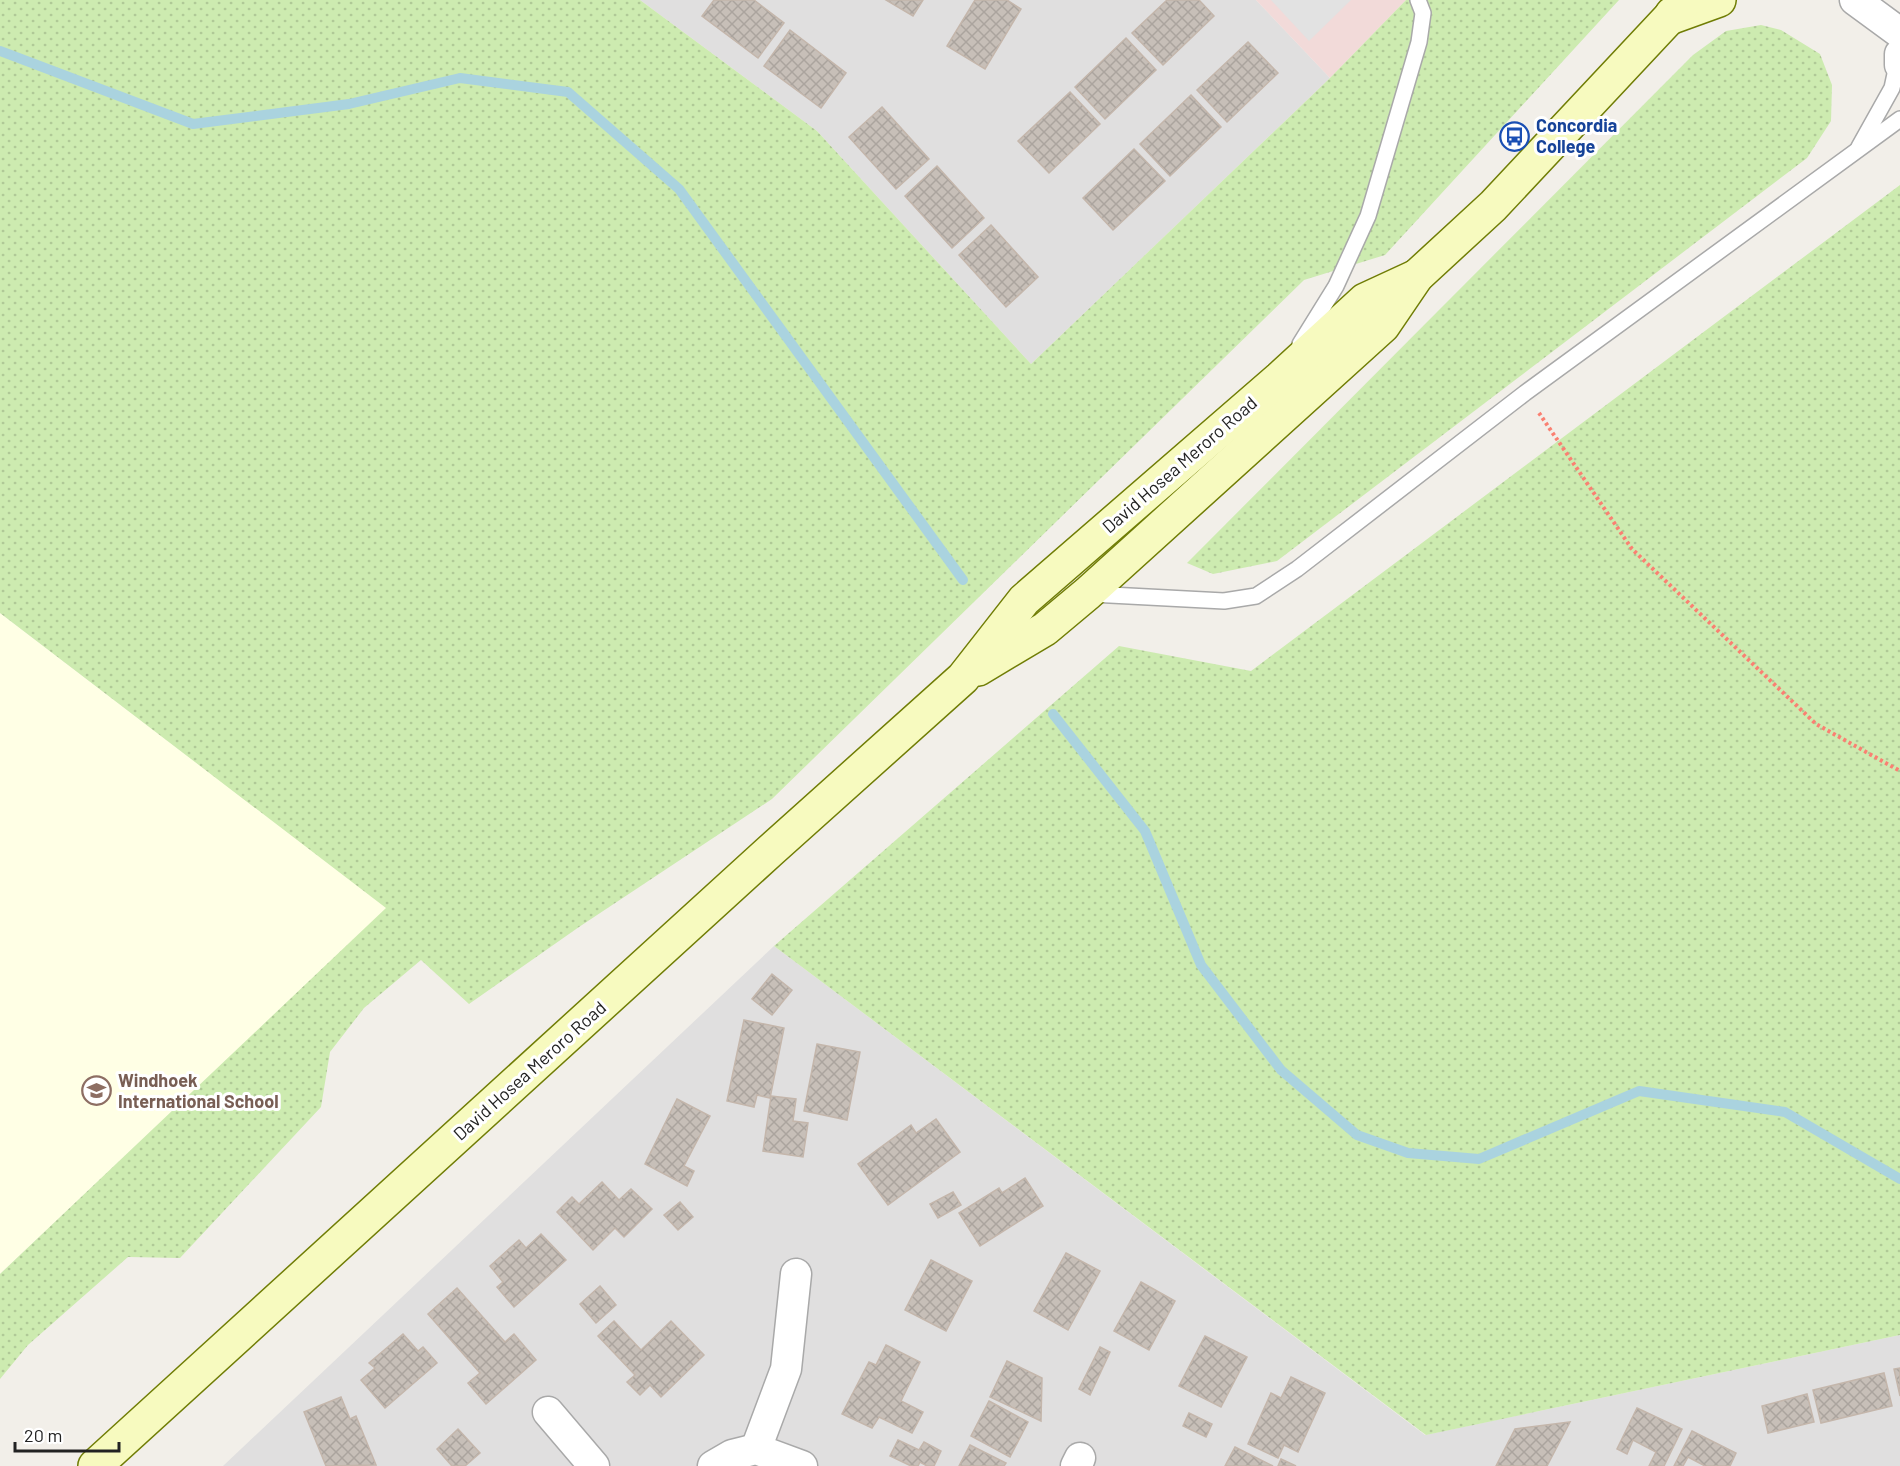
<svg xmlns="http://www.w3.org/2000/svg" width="1900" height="1466" viewBox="0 0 1900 1466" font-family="Barlow,sans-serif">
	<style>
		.residential { fill: #e0dfdf }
		.commercial { fill: #f2dad9 }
		.education { fill: #ffffe5 }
		.grass { fill: url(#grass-dots) }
		.parking { fill: #e2e2e2 }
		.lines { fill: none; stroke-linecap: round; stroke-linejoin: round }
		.stream { stroke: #aad3df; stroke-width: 10 }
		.building { fill: url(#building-cross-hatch); stroke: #c4b6ab; stroke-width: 1.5 }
		.service-casing { stroke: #a9a9a9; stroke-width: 18 }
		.minor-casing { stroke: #a9a9a9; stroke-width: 33 }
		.secondary-casing { stroke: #707d05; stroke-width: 36 }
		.path { stroke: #fa8072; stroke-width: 4; stroke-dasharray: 3 3; stroke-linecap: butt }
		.service { stroke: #fff; stroke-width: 15 }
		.minor { stroke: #fff; stroke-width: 30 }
		.secondary { stroke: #f7fabf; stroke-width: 33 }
		.labels { text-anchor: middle; stroke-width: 6; stroke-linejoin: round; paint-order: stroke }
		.transit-label { font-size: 18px; font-weight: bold; fill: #164399; stroke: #fff; text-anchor: start }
		.street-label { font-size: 18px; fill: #222; stroke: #fff }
		.education-label { font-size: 18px; font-weight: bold; fill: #785e54; stroke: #fff; text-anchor: start }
	</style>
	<defs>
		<pattern id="grass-dots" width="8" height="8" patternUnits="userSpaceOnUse" patternTransform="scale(1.5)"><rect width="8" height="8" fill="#cdebb0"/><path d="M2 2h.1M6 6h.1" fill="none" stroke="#b0c997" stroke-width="1.8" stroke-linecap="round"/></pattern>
		<pattern id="building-cross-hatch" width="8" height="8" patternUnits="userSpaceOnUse" patternTransform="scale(1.5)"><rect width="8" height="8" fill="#c7bfb8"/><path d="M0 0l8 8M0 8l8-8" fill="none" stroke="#aba49e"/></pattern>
	</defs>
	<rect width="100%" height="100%" fill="#f2efe9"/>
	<g class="residential">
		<polygon points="640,0 1256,0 1330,78 1031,364 817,131"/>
		<polygon points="774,946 1425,1435 1900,1335 1900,1466 223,1466"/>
	</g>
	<polygon class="commercial" points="1256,0 1406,0 1330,78"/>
	<polygon class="education" points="0,613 387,908 0,1274"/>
	<g class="grass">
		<polygon points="0,0 640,0 817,131 1031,364 1330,78 1406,0 1619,0 1385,255 1304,280 772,799 579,927 469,1004 421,960 364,1008 330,1052 321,1107 180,1258 128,1257 28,1345 0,1379 0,1274 386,908 0,613"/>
		<polygon points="1761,25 1781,30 1820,54 1832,85 1831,121 1807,158 1277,561 1213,574 1187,563 1693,55 1726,31"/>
		<polygon points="1900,185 1900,1335 1426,1435 774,946 1119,646 1251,671"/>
	</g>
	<polygon class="parking" points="1271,0 1351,0 1309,41"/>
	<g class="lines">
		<g class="stream">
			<polyline points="0,51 193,124 349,104 460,78 568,92 679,189 963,580"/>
			<polyline points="1053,714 1145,831 1201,965 1281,1070 1357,1135 1408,1153 1479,1159 1639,1091 1785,1112 1900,1179"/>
		</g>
	</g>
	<g class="building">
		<polygon points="714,0 754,0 784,23 758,58 702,16"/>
		<polygon points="886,0 923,0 913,16"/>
		<polygon points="975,0 1007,0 1021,9 985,69 947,46"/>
		<polygon points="1167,0 1199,0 1214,16 1163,65 1132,33"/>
		<polygon points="790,30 846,73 821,108 764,66"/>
		<polygon points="1126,38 1156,70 1105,119 1075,87"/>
		<polygon points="1248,42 1278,73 1227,122 1197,90"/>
		<polygon points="1070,92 1100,124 1049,173 1018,141"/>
		<polygon points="1191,95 1221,127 1170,176 1140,144"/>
		<polygon points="882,107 929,159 896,189 849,137"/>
		<polygon points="1134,149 1165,181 1113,230 1083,198"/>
		<polygon points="937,166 984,218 952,248 905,196"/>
		<polygon points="991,225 1038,277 1006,307 959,255"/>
		<polygon points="772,974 792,990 772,1015 752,999"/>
		<polygon points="744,1020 784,1028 770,1098 757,1095 754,1107 727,1101"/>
		<polygon points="817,1044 860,1052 847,1120 804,1111"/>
		<polygon points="771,1096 796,1099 793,1121 808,1123 803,1157 763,1151"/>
		<polygon points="677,1099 710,1116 684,1166 694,1171 687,1186 645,1164"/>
		<polygon points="936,1119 960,1152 888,1205 858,1164 911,1125 916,1133"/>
		<polygon points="1025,1178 1043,1206 980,1246 959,1213 999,1188 1002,1193"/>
		<polygon points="602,1182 619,1200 631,1189 652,1209 624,1237 615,1228 593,1250 557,1212 572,1197 579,1204"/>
		<polygon points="953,1192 961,1205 938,1218 930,1204"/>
		<polygon points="680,1202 693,1217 678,1230 664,1215"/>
		<polygon points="541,1234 566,1260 514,1307 497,1287 503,1282 490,1266 519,1240 526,1248"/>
		<polygon points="1066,1253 1100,1271 1068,1330 1034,1311"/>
		<polygon points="931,1260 972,1281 946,1331 905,1310"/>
		<polygon points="1141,1282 1175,1301 1149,1350 1114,1331"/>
		<polygon points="600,1286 616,1305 596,1323 580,1304"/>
		<polygon points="457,1288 505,1342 514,1334 536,1360 486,1404 468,1383 480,1373 428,1314"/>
		<polygon points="614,1321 641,1350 671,1321 704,1355 661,1397 650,1385 640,1395 627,1382 635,1375 598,1336"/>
		<polygon points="403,1334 418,1351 423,1347 437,1363 385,1408 361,1380 375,1368 369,1363"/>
		<polygon points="1205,1336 1247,1357 1221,1407 1179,1386"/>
		<polygon points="886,1345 920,1362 901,1401 923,1412 912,1433 879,1417 872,1428 842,1414 869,1362 876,1365"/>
		<polygon points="1100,1347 1110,1352 1090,1395 1079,1389"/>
		<polygon points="1007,1361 1042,1378 1041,1421 990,1397"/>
		<polygon points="1900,1368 1900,1396 1894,1369"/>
		<polygon points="1884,1373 1892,1406 1821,1423 1813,1390"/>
		<polygon points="1291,1377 1325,1393 1298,1452 1284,1445 1278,1458 1248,1444 1271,1393 1281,1398"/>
		<polygon points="1807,1394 1814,1422 1768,1433 1762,1406"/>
		<polygon points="341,1397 350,1419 356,1416 376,1465 326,1466 304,1412"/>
		<polygon points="989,1401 1028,1422 1010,1457 971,1436"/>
		<polygon points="1637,1408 1682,1429 1664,1466 1649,1466 1656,1452 1633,1440 1627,1454 1617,1449"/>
		<polygon points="1189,1413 1212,1424 1206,1437 1183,1426"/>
		<polygon points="1570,1422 1547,1466 1496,1466 1515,1429"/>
		<polygon points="458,1429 480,1453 465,1466 452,1466 437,1449"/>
		<polygon points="1692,1431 1736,1453 1730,1466 1705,1466 1688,1457 1683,1466 1674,1466"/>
		<polygon points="898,1440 919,1450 924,1442 941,1451 934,1466 927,1466 920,1462 918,1466 911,1466 890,1456"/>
		<polygon points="970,1445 1006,1463 1004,1466 959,1466"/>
		<polygon points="1235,1447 1273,1466 1225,1466"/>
		<polygon points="1281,1459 1296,1466 1278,1466"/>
	</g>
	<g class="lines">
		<defs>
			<g id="service">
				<polyline points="1859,147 1892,88 1898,60"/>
				<polyline points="1300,344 1336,286 1368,216 1419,42 1423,13 1418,0"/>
				<polyline points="1091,594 1224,601 1256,596 1297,569 1525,393 1900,119"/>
			</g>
			<g id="minor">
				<polyline points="1855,0 1900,33"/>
				<polyline points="1900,54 1900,65"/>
				<polyline points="548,1412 594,1466"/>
				<polyline points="756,1449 786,1369 796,1274"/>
				<polyline points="713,1466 732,1455 756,1449 802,1466"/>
				<polyline points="1076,1466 1080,1458"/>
			</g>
			<g id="secondary">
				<polyline points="1672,14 1672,17 1719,0"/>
				<polyline points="978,669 1045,629 1088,593 1383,326 1417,276 1493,206 1686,0"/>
				<polyline points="95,1466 770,851 963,678 1024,600 1280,378 1365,300 1417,276"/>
			</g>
		</defs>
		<use href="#service" class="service-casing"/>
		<use href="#minor" class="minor-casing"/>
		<use href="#secondary" class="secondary-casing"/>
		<polyline class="path" points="1539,413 1632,549 1816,724 1900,771"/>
		<use href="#service" class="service"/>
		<use href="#minor" class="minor"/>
		<use href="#secondary" class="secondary"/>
	</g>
	<defs>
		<symbol id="bus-ring" viewBox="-11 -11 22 22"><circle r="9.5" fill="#fff" stroke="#1a4fb4" stroke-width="1.5"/><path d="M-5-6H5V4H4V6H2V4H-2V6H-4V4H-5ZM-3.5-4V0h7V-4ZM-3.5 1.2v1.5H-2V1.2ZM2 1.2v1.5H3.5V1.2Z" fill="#1a4fb4"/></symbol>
		<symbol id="school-ring" viewBox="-11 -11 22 22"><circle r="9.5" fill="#fff" stroke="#8d6e63" stroke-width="1.5"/><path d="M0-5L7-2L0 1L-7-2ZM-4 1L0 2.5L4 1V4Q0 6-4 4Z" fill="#8d6e63"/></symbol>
	</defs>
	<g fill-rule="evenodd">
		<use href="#bus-ring" x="1498" y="120" width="33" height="33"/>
		<use href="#school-ring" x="80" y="1074" width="33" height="33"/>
	</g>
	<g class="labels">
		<g class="transit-label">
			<text x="1536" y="132">Concordia<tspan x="1536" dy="21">College</tspan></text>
		</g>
		<g class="street-label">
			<text transform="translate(1180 465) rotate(-41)" y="6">David Hosea Meroro Road</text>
			<text transform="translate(530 1071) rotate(-42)" y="6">David Hosea Meroro Road</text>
		</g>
		<g class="education-label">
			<text x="118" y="1087">Windhoek<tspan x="118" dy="21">International School</tspan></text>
		</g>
	</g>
	<path d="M15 1442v9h104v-9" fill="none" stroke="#222222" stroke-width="3"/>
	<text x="24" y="1442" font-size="18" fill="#222222" stroke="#ffffff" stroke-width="4.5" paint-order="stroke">20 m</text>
</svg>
